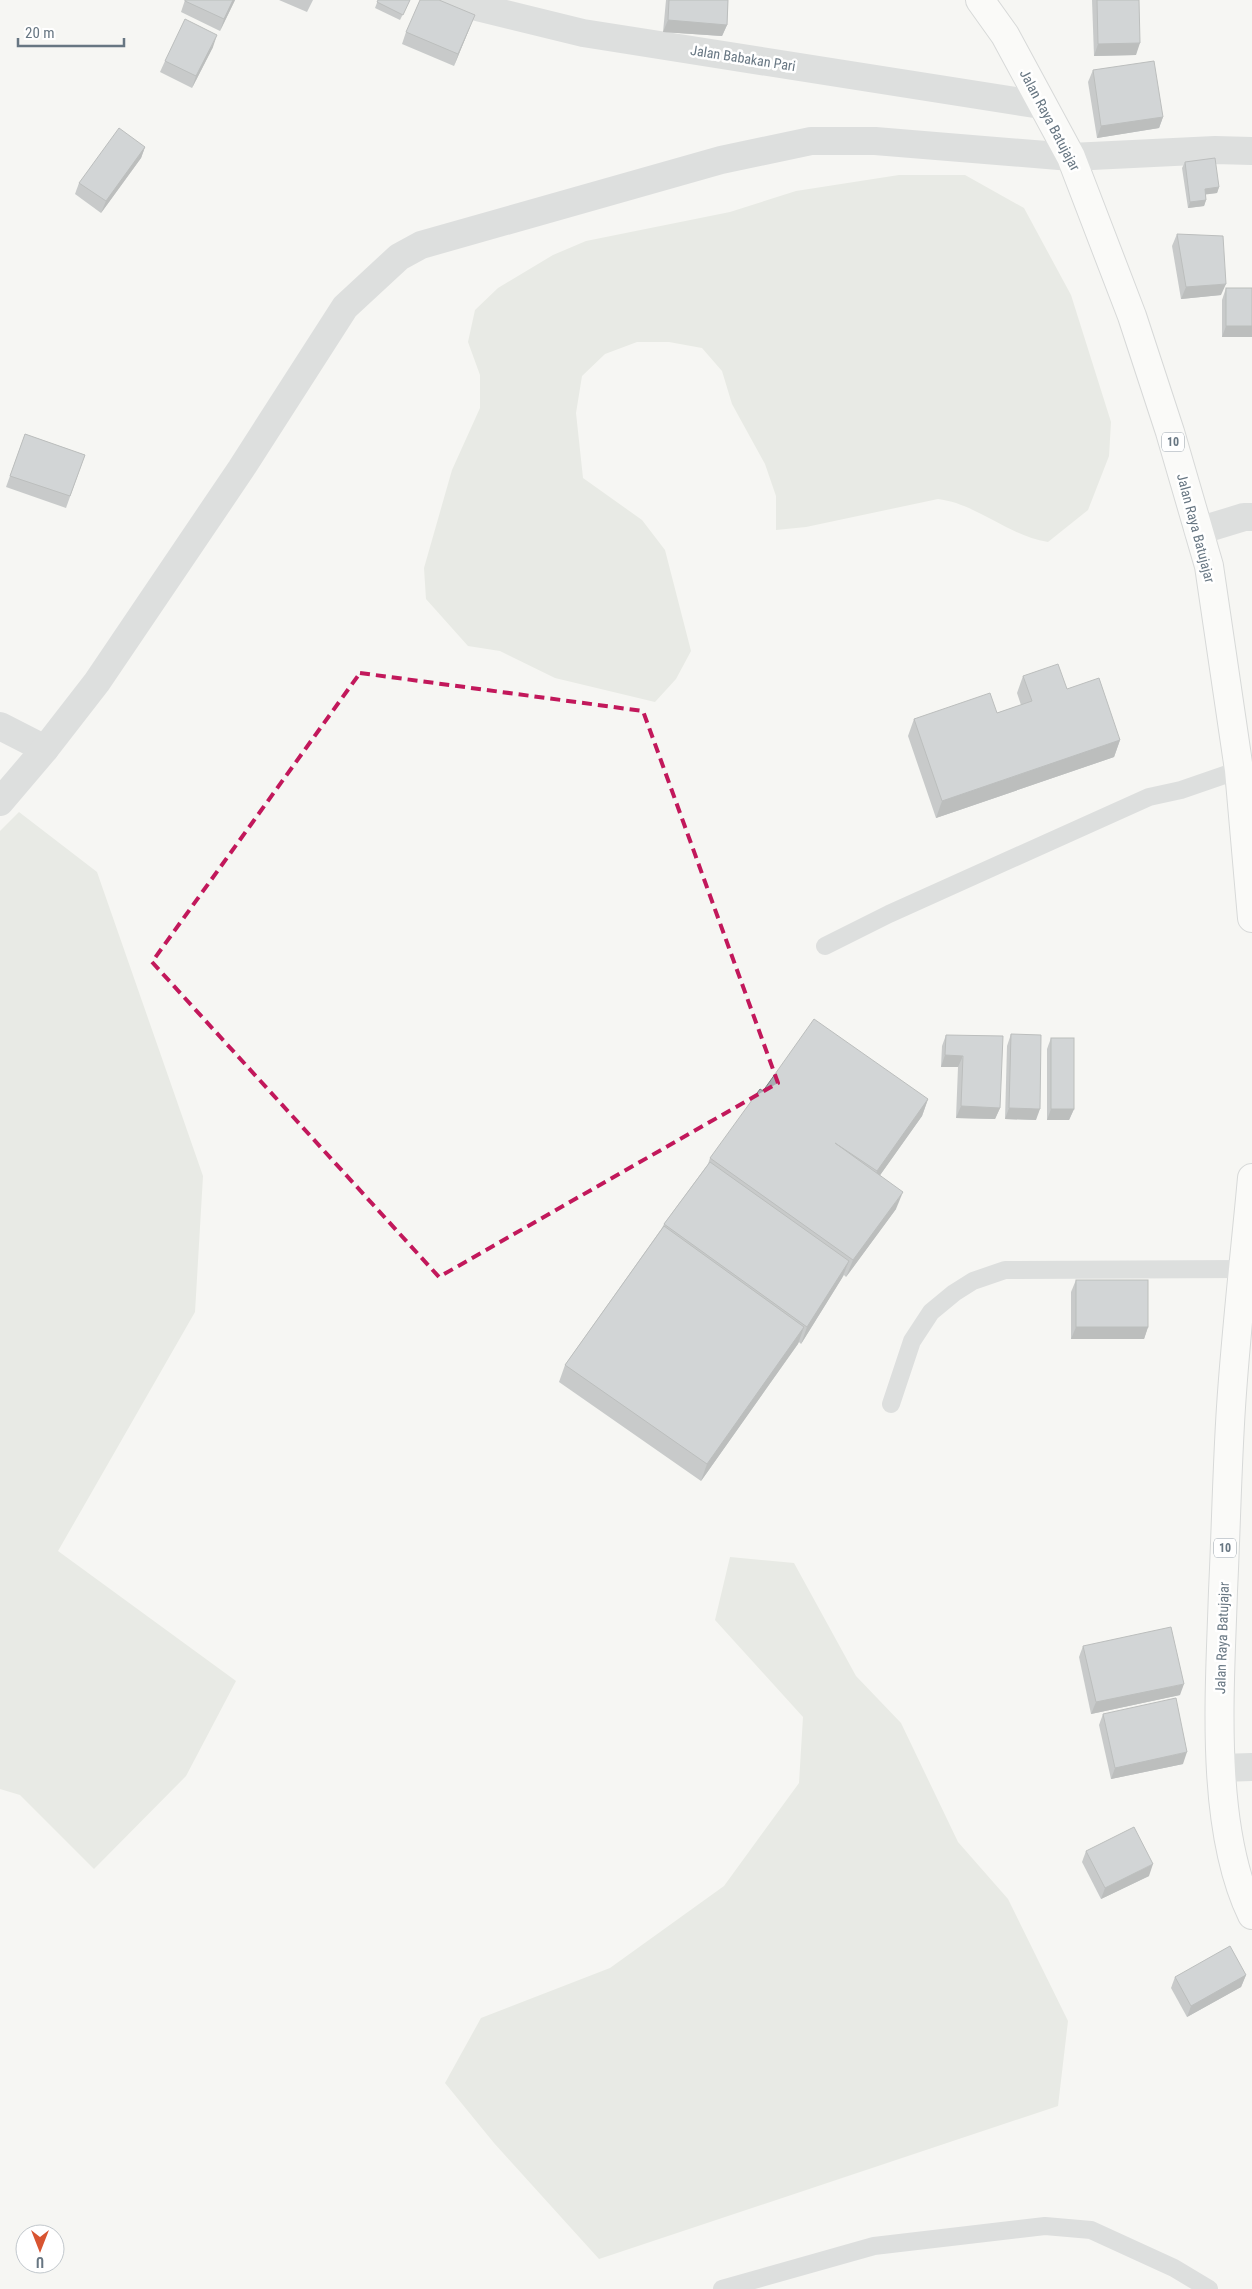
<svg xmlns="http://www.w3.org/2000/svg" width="1252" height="2289" viewBox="0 0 1252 2289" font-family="'Roboto Condensed',sans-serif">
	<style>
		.green { fill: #d7dcd4 }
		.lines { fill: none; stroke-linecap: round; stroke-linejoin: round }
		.trunk-casing { stroke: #b2b6b9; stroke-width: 30 }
		.service { stroke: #bfc3c6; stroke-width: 18 }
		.minor { stroke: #bfc3c6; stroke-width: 28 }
		.trunk { stroke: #fff; stroke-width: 28 }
		.wall { fill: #90969a }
		.shaded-wall { fill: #757a7d }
		.building { fill: #a7aeb3; stroke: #757a7d }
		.marked { fill: none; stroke: #c2185b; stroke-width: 4; stroke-dasharray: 10 6; stroke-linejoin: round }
		.labels { text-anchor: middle; stroke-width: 5; stroke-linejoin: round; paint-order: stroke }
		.shield { fill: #fff; stroke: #959fa8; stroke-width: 1 }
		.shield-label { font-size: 12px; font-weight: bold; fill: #677682 }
		.street-label { font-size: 14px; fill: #677682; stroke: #fff }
	</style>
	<rect width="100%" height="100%" fill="#f6f6f3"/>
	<g class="green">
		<path d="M 899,175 L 965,175 L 1024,208 L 1071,295 L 1111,422 L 1109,456 L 1088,510 L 1048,542 C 1008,536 978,504 938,499 L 806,527 L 776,530 L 776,496 L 765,464 L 732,404 L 722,371 L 702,348 L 669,342 L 637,342 L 605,354 L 582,376 L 576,413 L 583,478 L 642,520 L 665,550 L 691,651 L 676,679 L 655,702 L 555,678 L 500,651 L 468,646 L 426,599 L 424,568 L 452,470 L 480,408 L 480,375 L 468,342 L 475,310 L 498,288 L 553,255 L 586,241 L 730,212 L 796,191 Z"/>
		<polygon points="19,812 97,872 203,1176 195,1312 58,1551 236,1681 186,1776 94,1869 20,1795 0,1789 0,831"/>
		<polygon points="730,1557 794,1563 856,1676 901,1723 958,1842 1008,1899 1068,2021 1058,2106 599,2259 494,2143 445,2083 481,2018 610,1968 724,1886 799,1783 803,1717 715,1620"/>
	</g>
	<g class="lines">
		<defs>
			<g id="trunk">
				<polyline points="980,0 1005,35 1071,157 1132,316 1170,432 1209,566 1239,770 1252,918"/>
				<path d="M 1252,1178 C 1245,1254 1236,1330 1231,1407 C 1227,1468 1226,1530 1223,1591 C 1220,1689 1209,1826 1252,1915"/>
			</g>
		</defs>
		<use href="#trunk" class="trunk-casing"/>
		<g class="service">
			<polyline points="825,946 889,914 1149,797 1181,790 1239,770"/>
			<polyline points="891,1404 912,1341 931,1312 954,1293 973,1281 1005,1270 1244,1269"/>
			<polyline points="722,2289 874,2246 1045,2226 1091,2230 1174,2268 1209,2289"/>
		</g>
		<g class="minor">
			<polyline points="448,0 583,33 1041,105"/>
			<polyline points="1198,531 1244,517 1252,517"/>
			<polyline points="0,726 45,749"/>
			<polyline points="0,802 45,749 97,682 241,469 345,307 399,257 421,245 721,160 811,141 875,141 1071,157 1215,150 1252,151"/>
			<polyline points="1221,1768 1252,1767"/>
		</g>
		<use href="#trunk" class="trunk"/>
	</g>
	<g class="wall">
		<polygon points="185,0 235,0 220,31 181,12"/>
		<polygon points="279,0 313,0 307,12"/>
		<polygon points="378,0 410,0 400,20 375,8"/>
		<polygon points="666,0 728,0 727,25 722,36 663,32"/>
		<polygon points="1092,0 1139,0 1136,55 1094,56"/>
		<polygon points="470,27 454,66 402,44 406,32"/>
		<polygon points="213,47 192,88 160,72 165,61"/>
		<polygon points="1093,70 1163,117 1159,128 1097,138 1088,82"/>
		<polygon points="145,147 141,158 101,213 75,194 79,183"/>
		<polygon points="1185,162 1219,187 1217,193 1206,194 1206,200 1204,206 1188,208 1182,168"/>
		<polygon points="1177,234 1221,295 1181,299 1172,246"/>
		<polygon points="1226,288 1252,337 1222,337 1222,300"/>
		<polygon points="25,434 85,455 66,508 6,487"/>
		<polygon points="1023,676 1067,689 1120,740 1114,757 936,818 908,736 914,719 997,713 1021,705 1017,693"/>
		<polygon points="1011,1034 1036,1120 1005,1119 1007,1046"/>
		<polygon points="946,1035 1000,1108 995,1119 956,1118 958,1067 941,1067 942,1046"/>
		<polygon points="1051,1038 1074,1109 1069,1120 1047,1120 1047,1049"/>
		<polygon points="763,1091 928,1099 922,1116 880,1175 896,1209 846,1277 844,1275 842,1278 801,1344 799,1342 701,1481 559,1382 565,1365 662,1228 664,1224 708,1164 710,1158"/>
		<polygon points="1076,1280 1148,1327 1144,1339 1071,1339 1071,1292"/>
		<polygon points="1083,1646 1180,1695 1091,1714 1079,1657"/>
		<polygon points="1103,1714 1183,1764 1111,1779 1099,1725"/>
		<polygon points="1086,1851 1149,1876 1101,1899 1082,1862"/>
		<polygon points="1246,1975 1241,1987 1187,2017 1171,1988 1175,1977"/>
	</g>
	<g class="shaded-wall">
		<polygon points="233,0 235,0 220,31 224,19"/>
		<polygon points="475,15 470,27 454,66 458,54"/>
		<polygon points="668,20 727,25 722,36 663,32"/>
		<polygon points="217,35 213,47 192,88 196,76"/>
		<polygon points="1140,43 1136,55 1094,56 1098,44"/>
		<polygon points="1163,117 1159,128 1097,138 1101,126"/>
		<polygon points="145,147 141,158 101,213 106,201"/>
		<polygon points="1219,187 1217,193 1202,195 1205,189"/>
		<polygon points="1206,200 1204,206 1188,208 1190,202"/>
		<polygon points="1226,284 1221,295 1181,299 1186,287"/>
		<polygon points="1226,326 1252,326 1252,337 1222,337"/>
		<polygon points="1120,740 1114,757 936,818 942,801"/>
		<polygon points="945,1055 963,1056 958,1067 941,1067"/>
		<polygon points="928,1099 922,1116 871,1188 877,1171"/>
		<polygon points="961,1106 1000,1108 995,1119 956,1118"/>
		<polygon points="1009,1108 1040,1109 1036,1120 1005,1119"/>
		<polygon points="1051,1109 1074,1109 1069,1120 1047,1120"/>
		<polygon points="903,1192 896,1209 846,1277 853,1260"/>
		<polygon points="849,1261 842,1278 801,1344 807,1327"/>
		<polygon points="804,1327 798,1344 701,1481 707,1464"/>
		<polygon points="1076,1327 1148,1327 1144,1339 1071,1339"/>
		<polygon points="1184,1684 1180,1695 1091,1714 1096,1702"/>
		<polygon points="1187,1752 1183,1764 1111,1779 1115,1768"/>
		<polygon points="1153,1864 1149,1876 1101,1899 1105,1888"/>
		<polygon points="1246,1975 1241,1987 1187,2017 1191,2006"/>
	</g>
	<g class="building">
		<polygon points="185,0 233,0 224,19 185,1"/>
		<polygon points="378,0 410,0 403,15 377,2"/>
		<polygon points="420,0 439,0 475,15 458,54 406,32"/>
		<polygon points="669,0 728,0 727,25 668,20"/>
		<polygon points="1097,0 1139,0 1140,43 1098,44"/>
		<polygon points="185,19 217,35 196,76 165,61"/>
		<polygon points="1154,61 1163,117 1101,126 1093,70"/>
		<polygon points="119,128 145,147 106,201 79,183"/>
		<polygon points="1215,158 1219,187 1205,189 1206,200 1190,202 1185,162"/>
		<polygon points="1177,234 1223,236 1226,284 1186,287"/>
		<rect x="1226" y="288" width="26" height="38"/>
		<polygon points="25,434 85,455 70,496 10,476"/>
		<polygon points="1058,664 1067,689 1099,678 1120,740 942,801 914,719 990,693 997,713 1032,701 1023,676"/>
		<polygon points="814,1019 928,1099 877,1171 835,1143 903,1192 853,1260 710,1158 760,1089 763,1091"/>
		<polygon points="1011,1034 1041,1035 1040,1109 1009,1108"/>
		<polygon points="946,1035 1003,1036 1000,1108 961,1106 963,1056 945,1055"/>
		<rect x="1051" y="1038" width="23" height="71"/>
		<polygon points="710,1162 849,1261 807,1327 664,1224"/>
		<polygon points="664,1226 804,1327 707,1464 565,1365"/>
		<rect x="1076" y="1280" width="72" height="47"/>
		<polygon points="1171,1627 1184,1684 1096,1702 1083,1646"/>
		<polygon points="1176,1698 1187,1752 1115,1768 1103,1714"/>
		<polygon points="1134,1827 1153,1864 1105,1888 1086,1851"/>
		<polygon points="1230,1946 1246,1975 1191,2006 1175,1977"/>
	</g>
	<path d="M0 0H1252V2289H0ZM 360,673 L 643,711 L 778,1083 L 439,1277 L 152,962 Z" fill="#f6f6f3" fill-opacity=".55" fill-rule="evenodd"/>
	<path class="marked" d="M 360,673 L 643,711 L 778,1083 L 439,1277 L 152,962 Z"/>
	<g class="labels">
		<g class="shield">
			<rect x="1162" y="432.5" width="22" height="19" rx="4"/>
			<rect x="1214" y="1538.5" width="22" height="19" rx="4"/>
		</g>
		<g class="shield-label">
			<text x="1173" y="446">10</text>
			<text x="1225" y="1552">10</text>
		</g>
		<g class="street-label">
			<text transform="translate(743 58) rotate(9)" y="5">Jalan Babakan Pari</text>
			<text transform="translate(1050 120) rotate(62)" y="5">Jalan Raya Batujajar</text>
			<text transform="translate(1196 528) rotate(75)" y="5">Jalan Raya Batujajar</text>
			<text transform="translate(1222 1638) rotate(-88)" y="5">Jalan Raya Batujajar</text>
		</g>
	</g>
	<g transform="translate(40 2249) rotate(180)"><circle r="24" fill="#ffffff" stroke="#c2c8cd"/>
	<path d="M0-4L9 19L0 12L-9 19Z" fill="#d85431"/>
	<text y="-8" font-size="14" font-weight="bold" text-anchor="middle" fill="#677682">U</text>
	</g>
	<path d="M18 38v8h106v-8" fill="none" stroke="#677682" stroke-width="2.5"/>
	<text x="25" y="38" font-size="15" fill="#677682" stroke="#ffffff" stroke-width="4" paint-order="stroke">20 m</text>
</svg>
